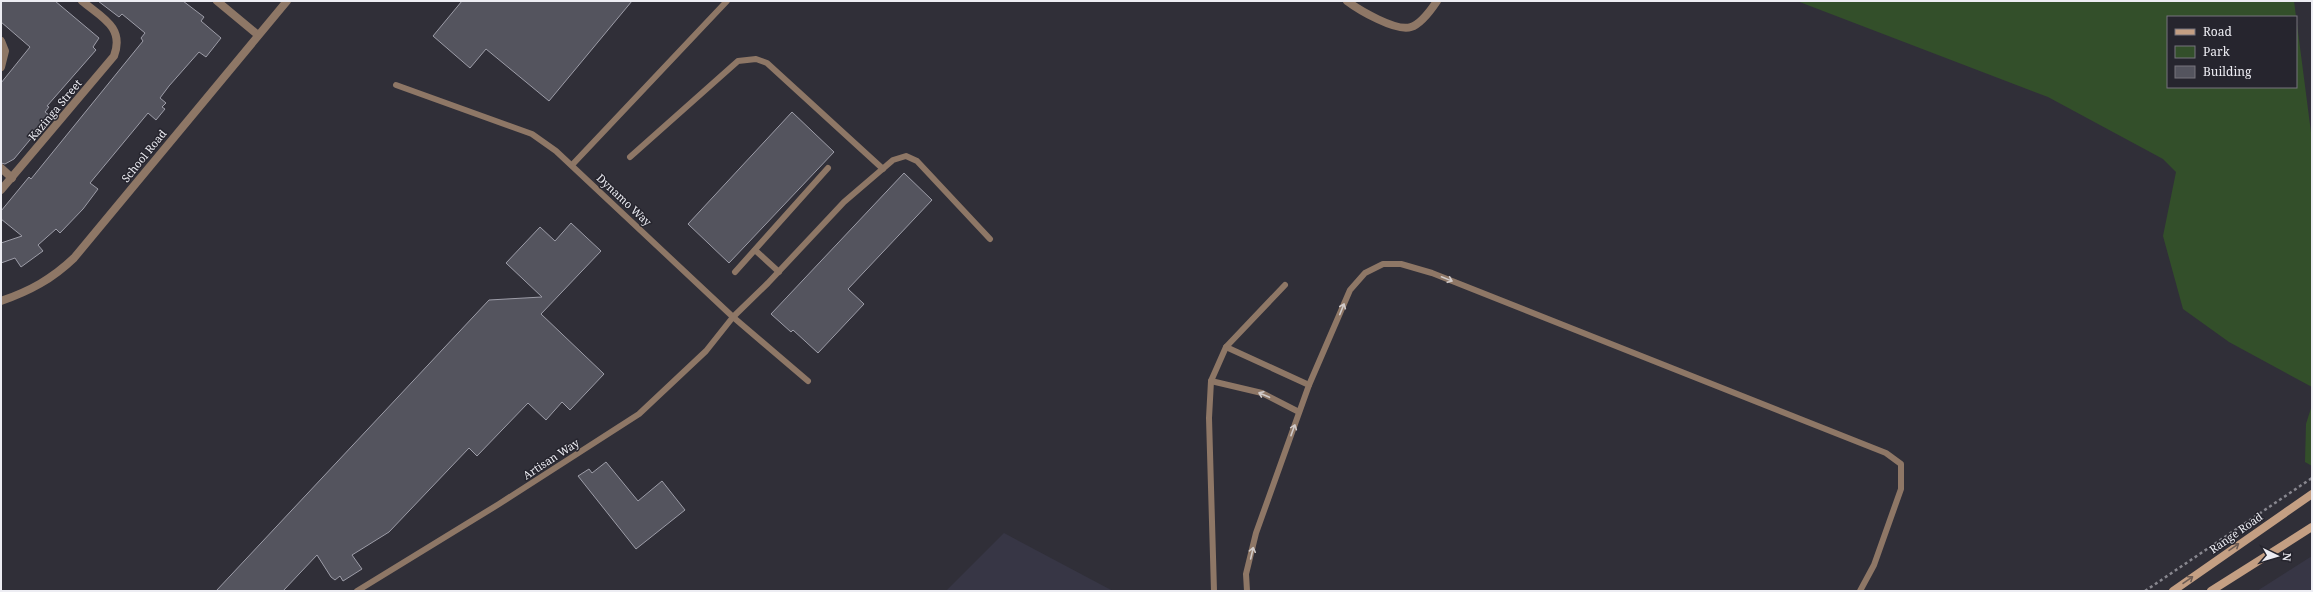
<svg xmlns="http://www.w3.org/2000/svg" width="2313" height="592" viewBox="0 0 2313 592" font-family="'Noto Serif',serif">
	<style>
		.built { fill: #373645 }
		.green { fill: #334f2a; fill-rule: evenodd }
		.building { fill: #54545e; stroke: #9d9da8 }
		.lines { fill: none; stroke-linecap: round; stroke-linejoin: round }
		.path { stroke: #88878f; stroke-width: 2.5; stroke-dasharray: 3 3; stroke-linecap: butt }
		.service { stroke: #8e7766; stroke-width: 6 }
		.minor { stroke: #8e7766; stroke-width: 8 }
		.secondary { stroke: #c49f83; stroke-width: 8 }
		.oneway { stroke: #d0cac9 }
		.oneway2 { stroke: #6d5c54 }
		.labels { text-anchor: middle; stroke-width: 3; stroke-linejoin: round; paint-order: stroke }
		.street-label { font-size: 11px; fill: #ededf3; stroke: #26252e }
	</style>
	<rect width="100%" height="100%" fill="#302f38"/>
	<g class="built">
		<polygon points="1004,533 1113,591 946,591"/>
		<polygon points="2312,556 2312,591 2257,591"/>
	</g>
	<g class="green">
		<path d="M 1797,1 L 2294,1 L 2312,140 L 2312,387 L 2229,342 L 2183,309 L 2163,236 L 2176,172 L 2163,159 L 2048,97 ZM 2168,17 L 2296,17 L 2296,87 L 2168,87 Z"/>
		<polygon points="2312,405 2312,466 2305,462 2306,424"/>
	</g>
	<g class="building">
		<polygon points="1,1 55,1 99,38 93,47 96,50 47,106 49,107 45,112 49,115 34,135 14,159 5,164 1,163 1,83 30,47 1,22"/>
		<polygon points="98,1 183,1 204,17 201,21 221,38 206,57 199,52 169,86 160,98 166,103 162,107 165,109 156,120 148,113 90,183 98,189 83,209 60,233 56,229 38,245 43,251 21,267 15,258 1,263 1,243 22,236 1,219 1,211 29,177 31,179 143,41 141,38 145,33 122,14 119,17"/>
		<polygon points="462,1 632,1 549,101 486,49 470,68 433,36"/>
		<polygon points="792,112 834,152 729,263 688,224"/>
		<polygon points="904,173 932,200 848,289 864,304 818,353 793,330 791,332 771,314"/>
		<polygon points="571,223 601,251 541,314 604,374 570,410 562,402 546,420 528,403 477,456 469,448 389,532 352,555 362,569 343,581 340,576 335,580 331,577 317,555 283,591 216,591 489,300 542,297 506,263 540,227 555,241"/>
		<polygon points="606,462 638,501 662,481 685,510 636,549 578,476 589,469 592,473"/>
	</g>
	<g class="lines">
		<polyline class="path" points="2145,591 2312,478"/>
		<g class="service">
			<polyline points="396,85 532,134 556,151 733,317 808,381"/>
			<polyline points="630,157 738,61 756,59 767,63 883,169"/>
			<polyline points="572,165 727,1"/>
			<polyline points="755,250 779,272"/>
			<polyline points="735,272 828,168"/>
			<polyline points="1226,347 1309,385"/>
			<polyline points="1211,381 1262,393 1299,412"/>
			<polyline points="357,591 499,504 639,414 706,351 733,317 768,283 844,202 893,160 906,156 917,161 990,239"/>
			<polyline points="1214,591 1209,418 1211,381 1226,347 1285,285"/>
			<polyline points="1247,591 1246,574 1256,533 1309,385 1350,290 1365,273 1383,264 1401,264 1432,273 1886,453 1901,464 1901,489 1874,565 1860,591"/>
		</g>
		<g class="minor">
			<polyline points="217,1 258,35"/>
			<path d="M 1347,1 C 1359,10 1396,32 1411,27 C 1421,24 1431,10 1437,1"/>
			<polyline points="1,41 5,51 1,67"/>
			<polyline points="1,168 12,178"/>
			<path d="M 1,190 L 114,56 C 125,27 101,17 82,1"/>
			<path d="M 1,301 C 30,291 52,279 74,258 L 287,1"/>
		</g>
		<g class="secondary">
			<polyline points="2173,591 2312,494"/>
			<polyline points="2211,591 2312,527"/>
		</g>
	</g>
	<defs><path id="oneway-shaft" d="M-6 0H5M1.5-3L5.5 0L1.5 3" fill="none" stroke-width="1.6" stroke-linecap="round" stroke-linejoin="round"/></defs>
	<g class="oneway">
		<use href="#oneway-shaft" transform="translate(1447 279) rotate(22)"/>
		<use href="#oneway-shaft" transform="translate(1342 309) rotate(-68)"/>
		<use href="#oneway-shaft" transform="translate(1264 395) rotate(-157)"/>
		<use href="#oneway-shaft" transform="translate(1293 430) rotate(-70)"/>
		<use href="#oneway-shaft" transform="translate(1252 553) rotate(-77)"/>
	</g>
	<g class="oneway2">
		<use href="#oneway-shaft" transform="translate(2234 547) rotate(-35)"/>
		<use href="#oneway-shaft" transform="translate(2188 580) rotate(-35)"/>
	</g>
	<g class="labels">
		<g class="street-label">
			<text transform="translate(55 110) rotate(-50)" y="4">Kazinga Street</text>
			<text transform="translate(144 156) rotate(-51)" y="4">School Road</text>
			<text transform="translate(624 200) rotate(43)" y="4">Dynamo Way</text>
			<text transform="translate(551 459) rotate(-33)" y="4">Artisan Way</text>
			<text transform="translate(2236 533) rotate(-35)" y="4">Range Road</text>
		</g>
	</g>
	<rect width="2313" height="592" fill="none" stroke="#ededf3" stroke-width="4"/>
	<rect x="2167" y="16" width="130" height="72" fill="#26252e" stroke="#76757d"/>
	<rect x="2175" y="29" width="20" height="6" fill="#c49f83" stroke="#76757d"/>
	<text x="2203" y="36" font-size="12" fill="#ededf3">Road</text>
	<rect x="2175" y="46" width="20" height="12" fill="#334f2a" stroke="#76757d"/>
	<text x="2203" y="56" font-size="12" fill="#ededf3">Park</text>
	<rect x="2175" y="66" width="20" height="12" fill="#54545e" stroke="#76757d"/>
	<text x="2203" y="76" font-size="12" fill="#ededf3">Building</text>
	<g transform="translate(2277 556) rotate(95)" stroke="#26252e" stroke-width="3" paint-order="stroke">
	<path d="M0-3L7 15L0 10L-7 15Z" fill="#ededf3"/>
	<text y="-6" font-size="11" font-weight="bold" text-anchor="middle" fill="#ededf3">N</text>
	</g>
</svg>
